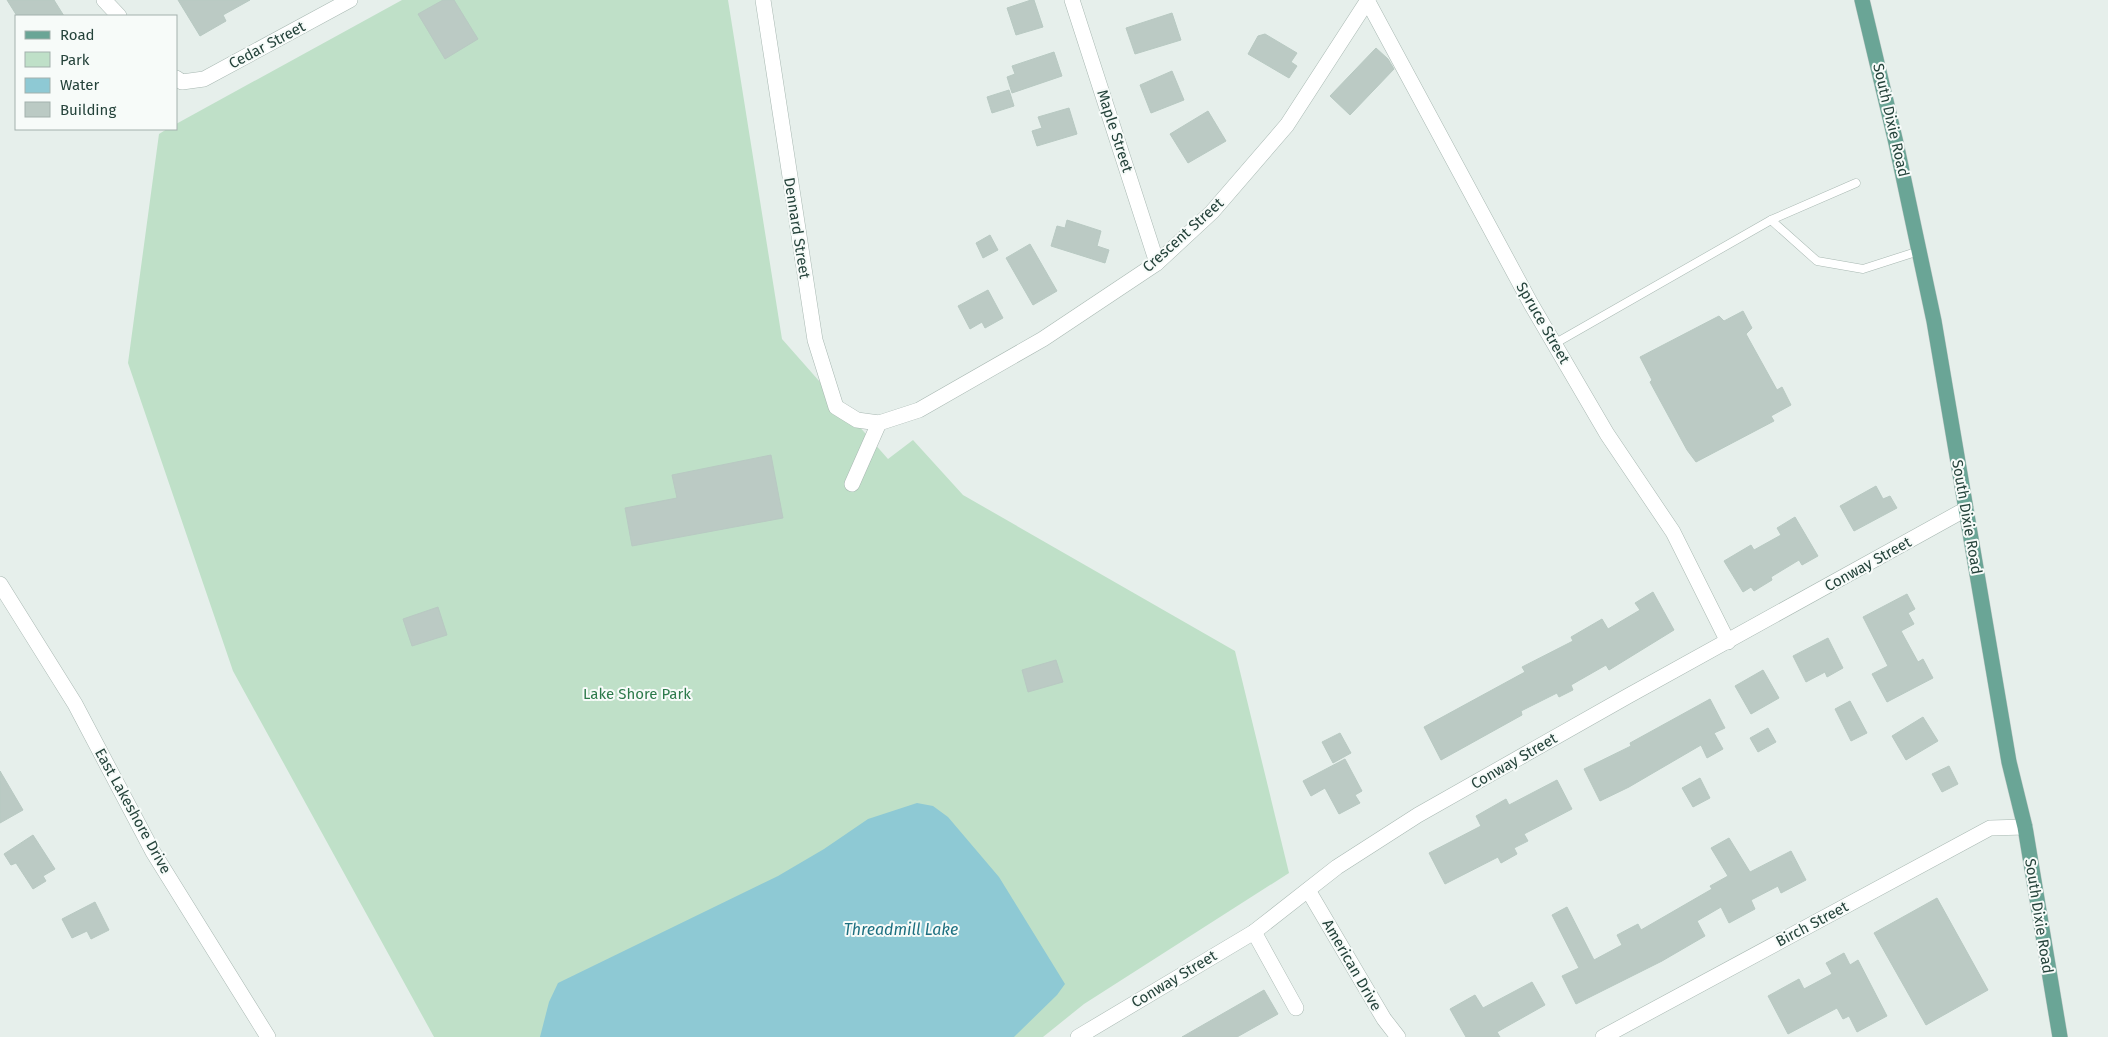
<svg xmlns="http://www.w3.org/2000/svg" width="2108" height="1037" viewBox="0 0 2108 1037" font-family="'Fira Sans',sans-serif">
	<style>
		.green { fill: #bfe0c8 }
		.water { fill: #8ec9d4 }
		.building { fill: #bbcac4; stroke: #b8c9c2 }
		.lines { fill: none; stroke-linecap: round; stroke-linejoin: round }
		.lane-casing { stroke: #a8b8b2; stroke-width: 9 }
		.street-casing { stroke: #a8b8b2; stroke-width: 16 }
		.primary-casing { stroke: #c2cac8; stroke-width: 16 }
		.lane { stroke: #fff; stroke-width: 8 }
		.street { stroke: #fff; stroke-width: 15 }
		.primary { stroke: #6aa596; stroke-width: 15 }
		.labels { text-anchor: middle; stroke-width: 4; stroke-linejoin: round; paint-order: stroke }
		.street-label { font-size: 15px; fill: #24423a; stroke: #f7fbf9 }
		.park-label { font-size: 15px; fill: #2d7a4b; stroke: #f7fbf9 }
		.water-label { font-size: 16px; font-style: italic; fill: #1c6f80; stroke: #f7fbf9 }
	</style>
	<rect width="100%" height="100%" fill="#e6efeb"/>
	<polygon class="green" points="402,0 728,0 782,339 888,459 913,440 963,495 1235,651 1289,873 1084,1004 1043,1037 434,1037 233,671 128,363 159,134 167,129 176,129 176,124"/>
	<polygon class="water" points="917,803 933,806 948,817 999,877 1065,984 1057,995 1014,1037 540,1037 549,1002 558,983 778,876 824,849 868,819"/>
	<g class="building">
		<polygon points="7,0 54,0 64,16 17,16"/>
		<polygon points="178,0 250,0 223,15 226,21 200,36"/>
		<polygon points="443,0 454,0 478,39 445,59 418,14"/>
		<polygon points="1031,0 1034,0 1043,27 1016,35 1007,8"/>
		<polygon points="1172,13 1181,40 1135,54 1126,28"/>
		<polygon points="1265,34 1297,53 1291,62 1297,66 1289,78 1248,54 1258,36"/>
		<polygon points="1376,48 1388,59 1394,69 1350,115 1330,96"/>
		<polygon points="1054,52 1062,76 1012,93 1007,77 1015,74 1012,66"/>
		<polygon points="1172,71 1184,100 1151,113 1140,85"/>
		<polygon points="1009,90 1014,106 992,113 987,97"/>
		<polygon points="1069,108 1077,134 1037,146 1032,131 1042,128 1038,117"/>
		<polygon points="1208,111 1226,141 1188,163 1170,134"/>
		<polygon points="1067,220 1101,231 1097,246 1109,250 1105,263 1051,246 1057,226 1065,228"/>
		<polygon points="990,235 998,250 983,258 976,243"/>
		<polygon points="1030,244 1057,291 1033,305 1006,258"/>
		<polygon points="988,290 1003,318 985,328 982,322 970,329 958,306"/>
		<polygon points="1743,311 1752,328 1746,334 1777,390 1782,387 1791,405 1771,416 1774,421 1696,462 1687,450 1650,382 1652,380 1640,357 1719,316 1724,321"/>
		<polygon points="771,455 783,518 632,546 625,508 677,498 672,475"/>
		<polygon points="1876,486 1883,499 1890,496 1897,508 1854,531 1840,506"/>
		<polygon points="1795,517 1818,556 1802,565 1799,560 1771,577 1772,580 1754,591 1751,587 1743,592 1724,561 1751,545 1754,550 1781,535 1777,528"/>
		<polygon points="1653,592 1674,630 1609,670 1606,665 1571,685 1573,690 1559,697 1557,693 1521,711 1522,715 1441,760 1424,727 1525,672 1522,667 1573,641 1571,637 1602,619 1608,629 1640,610 1635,603"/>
		<polygon points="1907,594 1915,609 1908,613 1914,624 1901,631 1918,662 1923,659 1933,678 1887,702 1872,674 1888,666 1863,617"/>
		<polygon points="438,607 447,635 412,646 403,619"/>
		<polygon points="1828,638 1843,668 1827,677 1825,672 1806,682 1793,656"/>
		<polygon points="1056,660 1063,682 1028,692 1022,670"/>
		<polygon points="1763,670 1779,698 1751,714 1735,686"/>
		<polygon points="1710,699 1725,728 1714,733 1723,749 1707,758 1701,745 1629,787 1600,801 1584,769 1631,746 1630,743"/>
		<polygon points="1850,701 1867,733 1851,741 1835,709"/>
		<polygon points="1923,717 1938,741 1906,760 1892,736"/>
		<polygon points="1768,728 1776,742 1758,752 1750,738"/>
		<polygon points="1340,733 1351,753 1333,763 1322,742"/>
		<polygon points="1345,759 1362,791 1355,795 1360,803 1339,814 1325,788 1311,796 1303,781"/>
		<polygon points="1949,766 1958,784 1942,792 1932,774"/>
		<polygon points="0,771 23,810 0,823"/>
		<polygon points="1700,778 1710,798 1693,807 1682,788"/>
		<polygon points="1557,780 1572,809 1524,834 1528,841 1514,848 1517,854 1501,863 1498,857 1445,884 1429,853 1481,826 1476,816 1506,799 1509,805"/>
		<polygon points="33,835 55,869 43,876 46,881 33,889 16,863 11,865 4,854"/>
		<polygon points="1729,838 1750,872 1791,851 1806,880 1781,893 1778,886 1751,900 1755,909 1729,923 1721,907 1697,921 1705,936 1662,961 1576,1004 1562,976 1579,968 1552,915 1567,907 1594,960 1622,945 1617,935 1638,924 1641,930 1712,889 1710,886 1728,876 1711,848"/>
		<polygon points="1937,898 1988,990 1926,1025 1874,933"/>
		<polygon points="95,902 109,930 91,939 87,931 72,938 62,919"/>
		<polygon points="1844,953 1850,965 1858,960 1887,1016 1857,1032 1849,1016 1843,1019 1837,1008 1788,1034 1768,996 1799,979 1804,989 1832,974 1826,963"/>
		<polygon points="1532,982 1545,1005 1497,1032 1500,1037 1466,1037 1450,1009 1475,995 1483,1008"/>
		<polygon points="1264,990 1278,1014 1237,1037 1182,1037"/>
	</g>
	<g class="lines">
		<defs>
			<g id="lane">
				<polyline points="1771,220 1817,261 1863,269 1919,251"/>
				<polyline points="1554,344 1771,220 1856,183"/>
			</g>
			<g id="street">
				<polyline points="104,0 119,16"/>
				<polyline points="763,0 815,340 836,407 857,420 879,423 919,410 1043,339 1157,263 1212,212 1287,125 1368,0"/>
				<polyline points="1072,0 1157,263"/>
				<polyline points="1367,0 1531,304 1607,434 1673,532 1728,642"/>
				<polyline points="176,78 182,82 204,79 350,0"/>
				<polyline points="852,484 879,423"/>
				<polyline points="0,584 75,704 153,852 268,1037"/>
				<polyline points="1308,890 1384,1019 1398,1037"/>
				<polyline points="1254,932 1296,1008"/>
				<polyline points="1078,1037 1254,932 1337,867 1418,815 1628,696 1966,509"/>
				<polyline points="1603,1037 1990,828 2025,827"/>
			</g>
			<polyline id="primary" points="1862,0 1896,143 1934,321 2009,762 2025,827 2060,1037"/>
		</defs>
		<use href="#lane" class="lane-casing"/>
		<use href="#street" class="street-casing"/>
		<use href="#primary" class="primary-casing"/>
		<use href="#lane" class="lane"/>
		<use href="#street" class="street"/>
		<use href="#primary" class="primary"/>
	</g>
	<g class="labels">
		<g class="street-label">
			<text transform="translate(267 45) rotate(-28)" y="5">Cedar Street</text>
			<text transform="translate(1891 120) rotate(77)" y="5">South Dixie Road</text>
			<text transform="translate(1115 131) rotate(72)" y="5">Maple Street</text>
			<text transform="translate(797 228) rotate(81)" y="5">Dennard Street</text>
			<text transform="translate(1183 235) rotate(-42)" y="5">Crescent Street</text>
			<text transform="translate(1543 323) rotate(60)" y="5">Spruce Street</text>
			<text transform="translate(1967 517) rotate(80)" y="5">South Dixie Road</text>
			<text transform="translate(1868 564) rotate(-29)" y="5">Conway Street</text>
			<text transform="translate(1514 761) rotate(-30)" y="5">Conway Street</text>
			<text transform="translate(133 811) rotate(61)" y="5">East Lakeshore Drive</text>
			<text transform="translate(2039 916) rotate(81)" y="5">South Dixie Road</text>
			<text transform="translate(1812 924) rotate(-28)" y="5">Birch Street</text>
			<text transform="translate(1352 965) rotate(60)" y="5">American Drive</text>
			<text transform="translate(1174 979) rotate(-31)" y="5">Conway Street</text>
		</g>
		<g class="park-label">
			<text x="637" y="699">Lake Shore Park</text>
		</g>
		<g class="water-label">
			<text x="901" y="935">Threadmill Lake</text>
		</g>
	</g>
	<rect x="15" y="15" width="162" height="115" fill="#f7fbf9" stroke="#a3b1ad"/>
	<rect x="25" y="31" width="25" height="8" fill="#6aa596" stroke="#a3b1ad"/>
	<text x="60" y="40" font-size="15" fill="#24423a">Road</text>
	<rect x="25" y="52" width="25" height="15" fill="#bfe0c8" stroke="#a3b1ad"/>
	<text x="60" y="65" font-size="15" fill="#24423a">Park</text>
	<rect x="25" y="78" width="25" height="15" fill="#8ec9d4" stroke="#a3b1ad"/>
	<text x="60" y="90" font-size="15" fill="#24423a">Water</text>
	<rect x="25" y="102" width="25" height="15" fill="#bbcac4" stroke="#a3b1ad"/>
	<text x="60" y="115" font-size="15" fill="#24423a">Building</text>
</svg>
